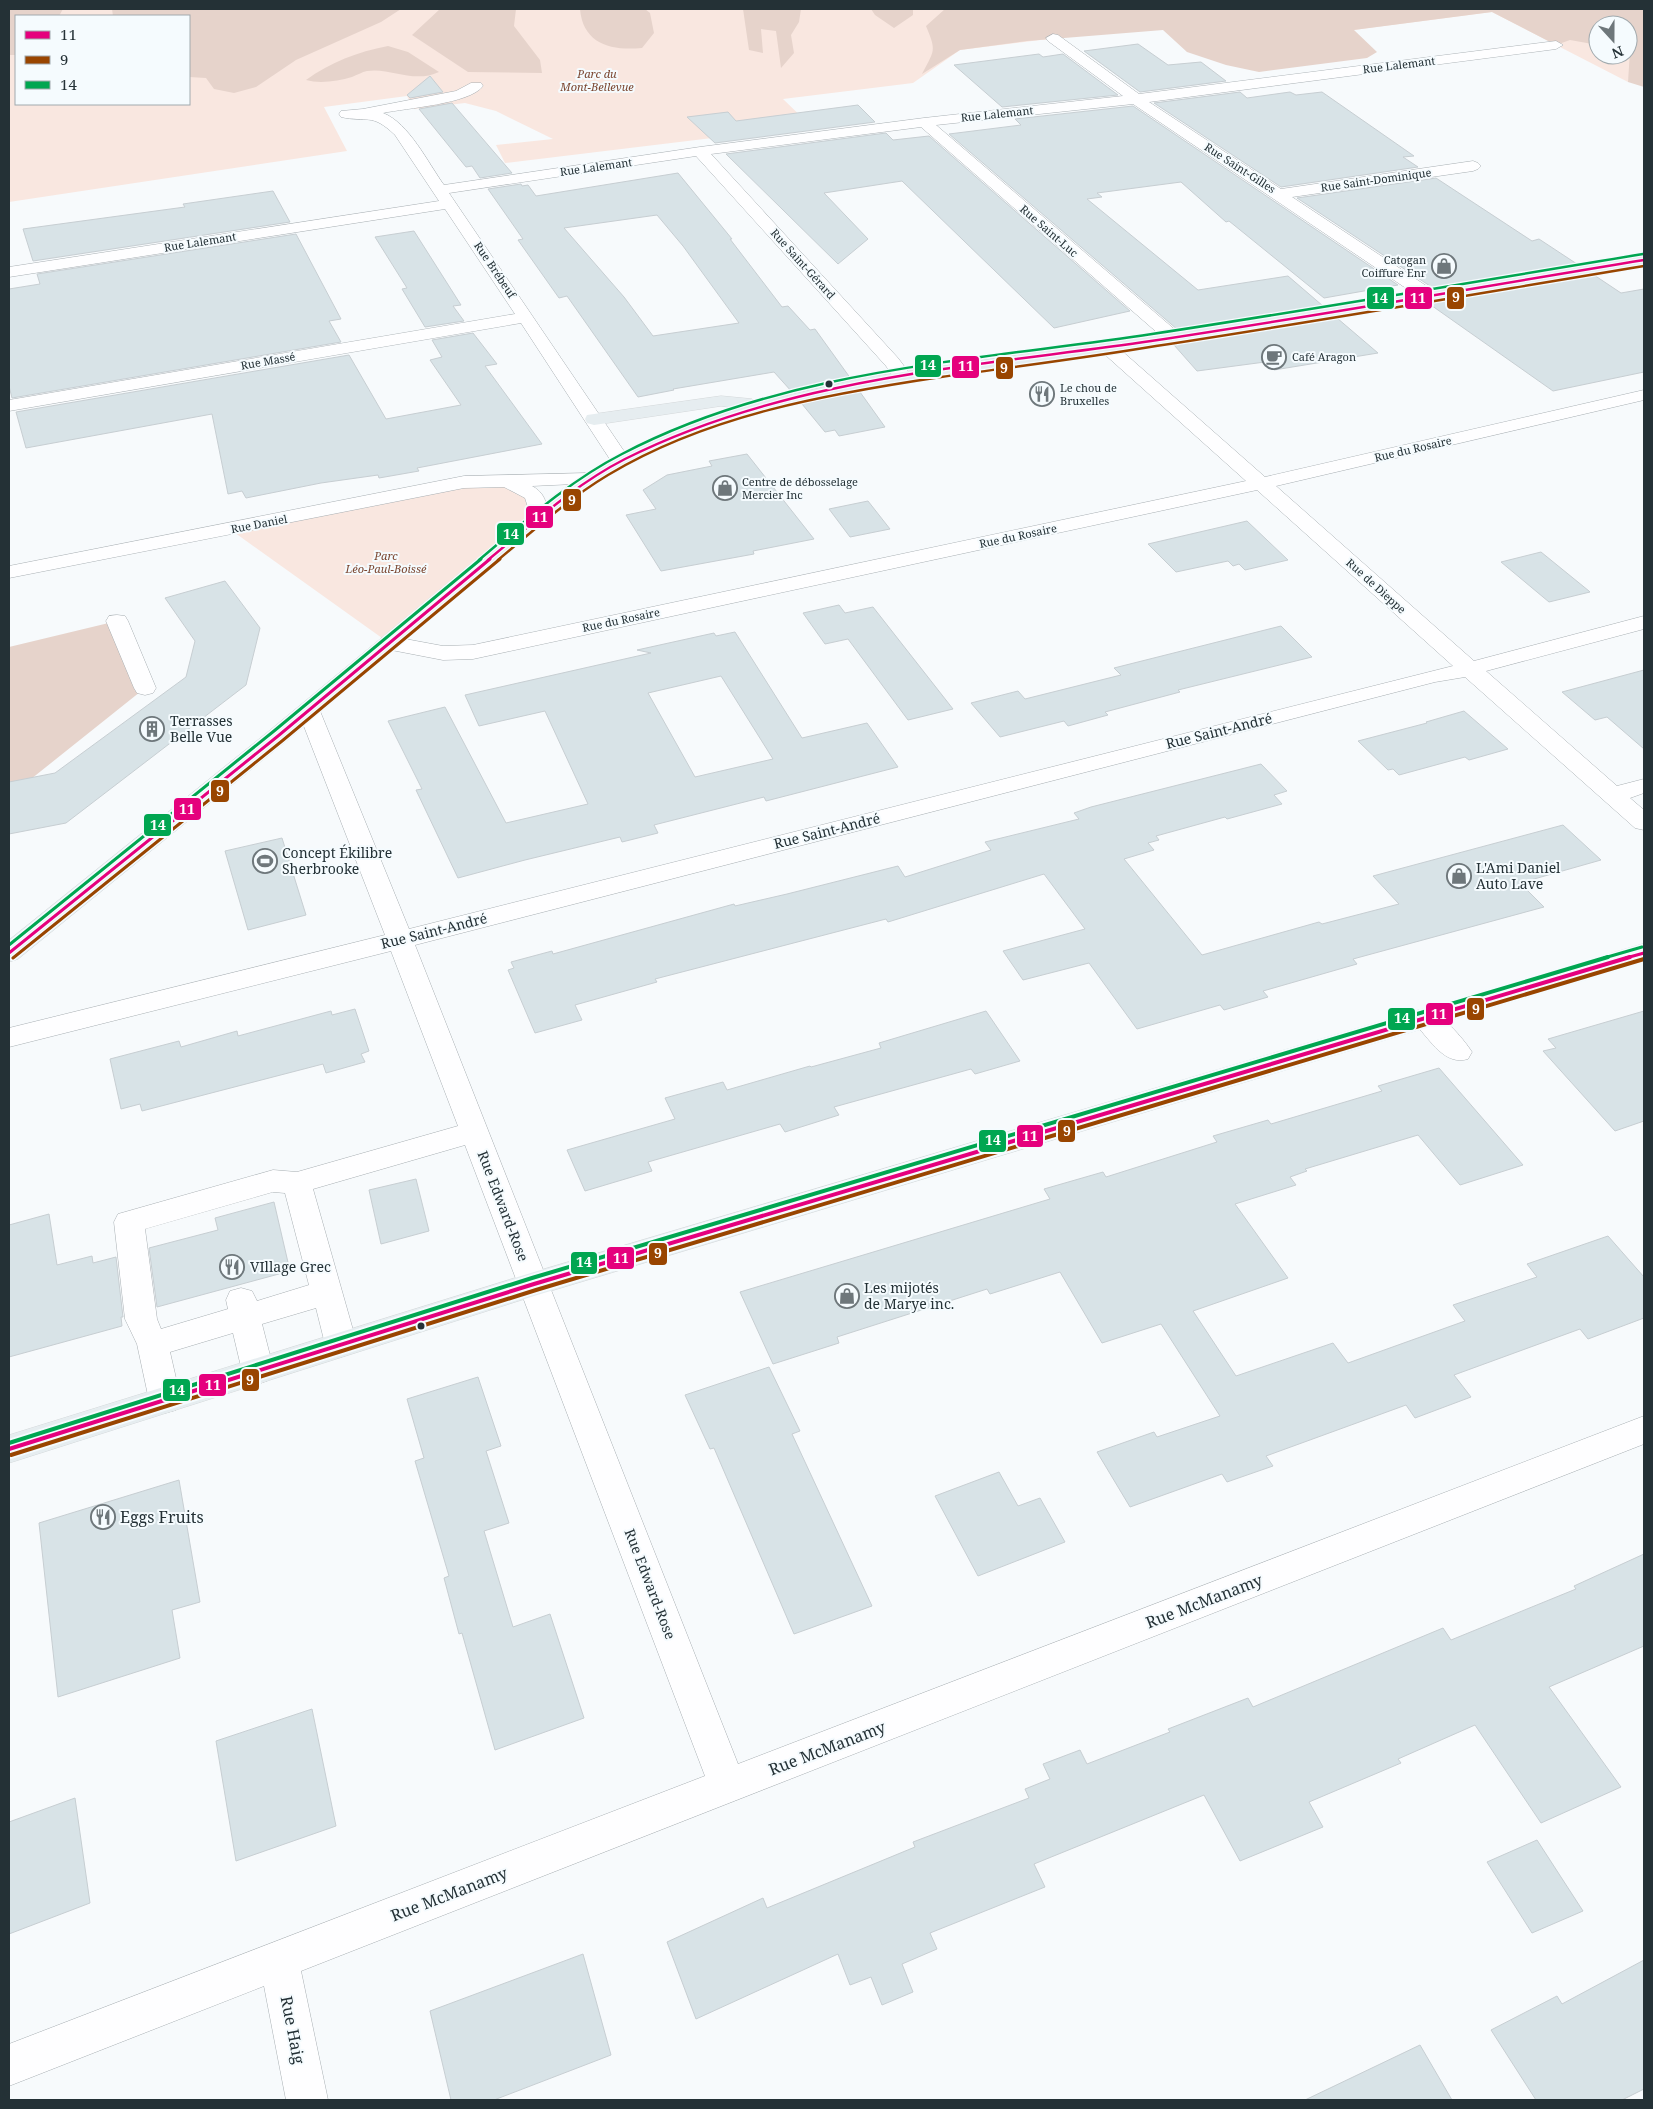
<svg xmlns="http://www.w3.org/2000/svg" width="1653" height="2109" font-family="'Noto Serif',serif">
<rect width="100%" height="100%" fill="#f7fafc"/>
<path fill="#f9e7e0" fill-rule="evenodd" d="M9,9H1644L1628,82L1492,12L1353,30L1284,10L960,50L913,83L783,99L811,126L505,163L496,145L553,139L496,111L465,103L414,109L407,96L324,107L347,151L9,202ZM16,16H189V104H16ZM1598,25H1628V55H1598Z
M491,481L534,495L539,516L389,643L231,530Z"/>
<path fill="#e6d3cb" d="M9,9H63L59,16H16V55H9Z
M112,9H401L381,22L296,60L256,87L234,93L214,89L206,78L189,77V16H113Z
M440,9H516L514,26L540,60L542,73L468,72L412,35Z
M580,9H645L650,13L654,33L642,48C611,51 583,44 580,9Z
M743,9H801L799,22L791,35L794,53L781,68L776,31L761,29L763,53L749,50Z
M871,9H913V15L894,28L875,15Z
M945,9H1644V87L1628,82L1630,51H1628V25H1598V45L1570,40L1556,45L1492,12L1354,30L1377,52L1367,58L1259,72L1226,65L1187,52L1163,30L1027,41L960,50L922,74C934,50 937,52 926,26Z
M388,46L408,52L439,72C413,84 390,67 367,71C362,72 357,75 352,77C338,81 320,84 306,80C331,62 357,52 388,46Z
M117,621L145,688L31,779L9,783V647Z"/>
<path fill="#d8e3e7" stroke="#c7ced2" fill-rule="evenodd" d="M1138,44L1168,65L1201,62L1226,81L1140,92L1084,51Z
M1039,54L1043,57L1063,54L1118,95L1002,107L954,65Z
M430,76L443,92L410,98L407,95Z
M1240,92L1247,98L1290,92L1296,95L1322,92L1414,156L1403,157L1418,167L1281,187L1154,103Z
M452,103L512,173L480,178L472,166L466,167L419,109Z
M858,105L875,122L715,143L687,117L728,112L736,121Z
M1133,106L1398,285L1324,298L1229,221L1226,222L1181,182L1097,193L1102,197L1087,199L1198,290L1288,276L1323,306L1178,330L949,134L1021,125L1015,119Z
M886,133L893,140L929,136L1130,311L1054,328L902,181L824,193L868,239L838,264L726,154Z
M678,173L732,239H730L782,307L788,306L810,330L815,329L851,379L792,392L774,372L673,389L674,390L638,397L567,296L559,298L518,240L523,239L488,189L521,184L522,186L528,185L536,196ZM657,215L683,246L739,323L653,336L624,297L564,228Z
M1436,178L1532,241L1539,239L1577,264L1433,288L1297,198Z
M273,191L290,222L33,261L23,229L185,207L183,204Z
M414,231L461,305L453,306L464,321L425,327L402,289L407,288L375,237Z
M296,234L341,319L329,321L341,342L12,398L9,386V289L40,284L37,274Z
M1594,275L1621,293L1644,289V372L1553,391L1428,303Z
M1337,318L1378,353L1274,370L1265,362L1197,371L1174,345Z
M473,333L497,364L485,366L542,444L417,468L419,471L379,478L378,475L321,483L246,498L242,491L228,494L212,414L26,448L16,412L349,355L386,419L461,405L430,360L442,357L432,340Z
M860,392L885,427L839,436L835,430L825,432L802,404Z
M747,454L814,539L753,551L754,554L661,571L626,515L656,509L643,490L667,475L712,466L709,461Z
M868,501L890,529L850,537L829,509Z
M1247,521L1288,560L1245,570L1239,564L1233,566L1228,561L1176,572L1148,544Z
M1541,552L1589,591L1590,592L1549,602L1501,562Z
M225,581L260,628L246,685L66,823L9,834V782L55,773L186,677L195,641L165,598Z
M839,605L845,613L873,607L953,709L908,720L848,639L825,644L803,613Z
M1281,626L1312,657L1178,690L1180,692L1105,712L1108,715L1068,726L1064,721L1000,737L971,703L1018,691L1025,699L1121,675L1114,668Z
M735,632L802,738L867,723L898,767L766,801L764,797L654,825L658,833L622,842L620,837L525,860L458,878L416,790L422,789L388,721L445,707L506,823L588,804L545,711L479,726L465,695L651,653L637,650L714,633L716,636ZM721,676L773,759L695,777L648,693Z
M1644,670V749L1607,717L1595,720L1562,692Z
M1464,711L1508,749L1469,760L1465,757L1399,775L1393,769L1388,770L1358,741L1427,723L1426,722Z
M1261,764L1287,791L1274,795L1282,804L1227,819L1225,817L1156,836L1159,840L1148,843L1154,850L1124,859L1202,955L1319,922L1322,924L1399,904L1373,876L1563,825L1601,860L1520,883L1544,907L1353,959L1357,964L1263,991L1268,997L1224,1010L1220,1005L1137,1029L1089,963L1023,980L1003,951L1085,929L1044,874L888,922L886,919L655,979L657,982L575,1005L582,1020L535,1033L508,970L514,968L511,962L552,951L553,954L734,904L735,906L787,894L898,866L905,877L991,850L985,842L1079,819L1074,813L1091,807Z
M282,838L306,915L248,930L225,851Z
M355,1009L369,1051L361,1054L365,1062L326,1073L323,1064L142,1111L140,1104L121,1109L110,1059L179,1041L181,1047L237,1031L238,1036L331,1011L332,1015Z
M986,1011L1020,1061L975,1074L971,1069L834,1107L839,1115L785,1132L780,1124L648,1162L652,1171L585,1191L567,1150L675,1119L665,1098L723,1082L727,1090L810,1066L811,1067L881,1048L879,1043Z
M1644,1011V1121L1615,1131L1543,1051L1556,1048L1548,1039Z
M1439,1068L1523,1165L1460,1185L1418,1135L1305,1169L1307,1171L1290,1177L1296,1185L1235,1204L1288,1278L1193,1311L1236,1376L1333,1343L1348,1363L1465,1321L1453,1305L1537,1277L1527,1264L1608,1236L1644,1277V1318L1588,1339L1580,1329L1454,1375L1471,1397L1415,1418L1406,1405L1266,1456L1273,1466L1227,1482L1222,1474L1130,1507L1097,1452L1154,1432L1157,1437L1220,1416L1161,1324L1102,1343L1060,1272L990,1294L987,1289L837,1337L839,1343L773,1364L740,1292L1050,1199L1044,1189L1103,1172L1106,1177L1217,1142L1213,1136L1268,1120L1271,1124L1382,1091L1378,1086Z
M416,1179L429,1231L381,1244L369,1190Z
M274,1202L290,1271L157,1307L149,1248L218,1230L215,1218Z
M49,1214L57,1265L92,1256L93,1263L116,1257L123,1317H121L122,1326L9,1357V1225Z
M769,1367L800,1431L792,1434L872,1606L794,1634L714,1448L710,1449L685,1395Z
M478,1377L501,1446L486,1451L509,1523L484,1531L513,1627L550,1614L584,1718L495,1750L462,1633L459,1634L444,1578L449,1576L415,1461L424,1458L407,1399Z
M999,1472L1018,1506L1040,1498L1065,1542L978,1576L935,1496Z
M179,1480L200,1602L172,1610L180,1658L58,1697L39,1523Z
M1644,1554V1646L1549,1687L1621,1787L1541,1823L1475,1725L1398,1759L1401,1763L1309,1802L1323,1827L1240,1861L1204,1795L1034,1864L1045,1887L930,1933L937,1949L902,1964L913,1992L882,2005L871,1977L850,1985L838,1954L696,2019L667,1942L763,1898L767,1908L915,1847L913,1842L1029,1798L1025,1789L1050,1779L1043,1764L1080,1750L1087,1764L1170,1732L1168,1729L1248,1698L1253,1707L1443,1628L1451,1640L1576,1589L1574,1586Z
M312,1709L336,1826L236,1861L216,1741Z
M75,1798L90,1903L9,1934V1822Z
M1537,1840L1583,1911L1532,1933L1487,1862Z
M583,1954L611,2055L494,2100H451L430,2011Z
M1644,1960V2089L1622,2100H1536L1491,2030L1557,1996L1562,2004Z
M1420,2045L1452,2100H1305Z"/>
<g fill="none" stroke-linecap="round" stroke-linejoin="round">
<defs>
<path id="minor" d="M1053,34L1058,35L1139,94L1556,41L1563,45L1556,49L1149,102L1281,189L1473,161L1478,163L1481,166L1478,169L1473,171L1292,197L1434,291L1436,295L1434,299H1422L1133,104L936,125L1180,334L1183,338L1180,342L1174,343L1168,342L921,127L711,154L898,358L913,378L910,382C897,385 893,376 886,366L696,156L449,193L630,460L627,464L620,466L613,464L521,323L9,411V400L515,314L445,209L9,277V267L439,201L395,135C371,112 367,123 341,117L339,114L341,111L363,109L456,91L471,83H481L483,86C470,104 406,108 383,113C409,123 428,163 444,185L700,147L924,118L1123,96L1048,41L1046,38Z
M1108,343L1114,344L1265,477L1644,390V400L1276,486L1474,661L1644,616V629L1486,671L1617,786L1644,779V793L1630,798L1644,810V830L1635,828L1465,677L1435,682L415,945L738,1764L1644,1416V1444L301,1971L328,2100H286L264,1986L9,2086V2044L705,1776L465,1145L313,1189L357,1344L352,1353L341,1357L330,1353L325,1344L316,1308L262,1324L274,1371L269,1380L258,1384L247,1380L242,1371L233,1333L170,1352L181,1400L176,1410L165,1413L154,1410L149,1400L137,1344L125,1319L114,1222L118,1214L273,1170L297,1172L458,1126L391,951L9,1047V1028L385,935L298,711L301,706L309,704L317,706L320,711L409,929L1453,666L1257,490L473,659L443,660L381,648L378,643L381,638L389,636L443,646L473,645L1246,481L1102,352L1099,348L1102,344ZM273,1192L285,1193L309,1285L257,1301L252,1291L241,1288L230,1291L226,1300L228,1309L161,1329L157,1319L145,1229Z
M589,473L596,475L599,479L596,483L532,486C545,493 546,502 549,516L546,520L539,522L532,520L525,498L504,487L464,488L9,578V566L464,476Z
M117,615L125,616L128,621L156,688L153,693L145,695L137,693L134,688L106,621L109,616Z
M1426,1009C1441,1013 1463,1038 1472,1052L1468,1059C1445,1066 1431,1041 1416,1025L1413,1018L1416,1011Z"/>
<path id="major" d="M1644,255V265C1481,292 1317,321 1154,346C1091,356 1028,364 966,373C827,393 681,417 567,504L286,741L18,959L9,962V940L269,731L553,496C609,454 670,429 736,408L721,406L594,425L587,423L585,419L587,415L721,396L752,399L755,403L862,378L1175,332Z
M1644,944V962L534,1296L9,1463V1435L534,1272Z"/>
</defs>
<use href="#minor" stroke="#a8afb3" stroke-width="1"/>
<use href="#major" stroke="#d4d8da" stroke-width="1"/>
<use href="#minor" fill="#fefeff" fill-rule="evenodd"/>
<use href="#major" fill="#e6edf0" fill-rule="evenodd"/>
<defs>
<path id="bus-1-far2" d="M488,560C532,524 574,485 625,459C788,377 974,367 1151,341C1316,316 1480,287 1644,260"/>
<path id="bus-1-far1" d="M9,953L278,736L490,559
M1626,958L1644,953"/>
<path id="bus-1" d="M9,1449L534,1284L1630,957"/>
<path id="bus-2-far2" d="M498,560C534,530 568,499 608,475C708,415 827,394 941,377C1013,367 1085,358 1156,346C1319,321 1481,293 1644,266"/>
<path id="bus-2-far1" d="M13,958L282,741L500,559"/>
<path id="bus-2" d="M11,1455L536,1290L1644,959"/>
<path id="bus-3-far2" d="M479,560C524,522 569,481 622,454C784,369 974,361 1152,334C1316,309 1479,281 1643,254"/>
<path id="bus-3-far1" d="M9,945L274,731L481,559
M1604,958L1642,947"/>
<path id="bus-3" d="M9,1443L532,1278L1608,957"/>
</defs>
<use href="#bus-1-far2" stroke="#f5fbfe" stroke-width="5"/>
<use href="#bus-1-far1" stroke="#f5fbfe" stroke-width="6"/>
<use href="#bus-1" stroke="#f5fbfe" stroke-width="8"/>
<use href="#bus-2-far2" stroke="#f5fbfe" stroke-width="5"/>
<use href="#bus-2-far1" stroke="#f5fbfe" stroke-width="6"/>
<use href="#bus-2" stroke="#f5fbfe" stroke-width="8"/>
<use href="#bus-3-far2" stroke="#f5fbfe" stroke-width="5"/>
<use href="#bus-3-far1" stroke="#f5fbfe" stroke-width="6"/>
<use href="#bus-3" stroke="#f5fbfe" stroke-width="8"/>
<use href="#bus-1-far2" stroke="#e5007d" stroke-width="2.5"/>
<use href="#bus-1-far1" stroke="#e5007d" stroke-width="3"/>
<use href="#bus-1" stroke="#e5007d" stroke-width="4"/>
<use href="#bus-2-far2" stroke="#994500" stroke-width="2.5"/>
<use href="#bus-2-far1" stroke="#994500" stroke-width="3"/>
<use href="#bus-2" stroke="#994500" stroke-width="4"/>
<use href="#bus-3-far2" stroke="#00a651" stroke-width="2.5"/>
<use href="#bus-3-far1" stroke="#00a651" stroke-width="3"/>
<use href="#bus-3" stroke="#00a651" stroke-width="4"/>
</g>
<defs>
<symbol id="shop-ring" viewBox="-11 -11 22 22"><circle r="9.5" fill="#f5fbfe" stroke="#6e777b" stroke-width="1.5"/><path d="M-5-2.5h2.3a2.7 3.5 0 0 1 5.4 0H5L5.5 6h-11ZM-1.5-2.5h3a1.5 2.3 0 0 0-3 0Z" fill="#6e777b"/></symbol>
<symbol id="cafe-ring" viewBox="-11 -11 22 22"><circle r="9.5" fill="#f5fbfe" stroke="#6e777b" stroke-width="1.5"/><path d="M-5.5-4.5H6V0H3Q3 3.5 0 3.5H-2.5Q-5.5 3.5-5.5 0ZM3-3.2v2h1.7v-2ZM-6 4.5H4V6H-6Z" fill="#6e777b"/></symbol>
<symbol id="restaurant-ring" viewBox="-11 -11 22 22"><circle r="9.5" fill="#f5fbfe" stroke="#6e777b" stroke-width="1.5"/><path d="M-5-6h1v4h1v-4h1v4h1v-4h1v5L-1.5 .5V6h-2V.5L-5-1ZM5-6V6H3V1.5H1.5Q1.5-4 5-6Z" fill="#6e777b"/></symbol>
<symbol id="building-ring" viewBox="-11 -11 22 22"><circle r="9.5" fill="#f5fbfe" stroke="#6e777b" stroke-width="1.5"/><path d="M-4-6H4V6H1V3H-1V6H-4ZM-2.5-4.3h1.7v1.8h-1.7ZM.8-4.3h1.7v1.8H.8ZM-2.5-1h1.7V.8h-1.7ZM.8-1h1.7V.8H.8Z" fill="#6e777b"/></symbol>
<symbol id="stadium-ring" viewBox="-11 -11 22 22"><circle r="9.5" fill="#f5fbfe" stroke="#6e777b" stroke-width="1.5"/><path d="M0-5a6.5 5 0 1 0 0 10a6.5 5 0 1 0 0-10ZM-3.5-1.8h7v3.6h-7Z" fill="#6e777b"/></symbol>
</defs>
<g fill-rule="evenodd">
<use href="#shop-ring" x="1430" y="252" width="28" height="28"/>
<use href="#cafe-ring" x="1260" y="343" width="28" height="28"/>
<use href="#restaurant-ring" x="1028" y="380" width="28" height="28"/>
<use href="#shop-ring" x="711" y="474" width="28" height="28"/>
<use href="#building-ring" x="138" y="715" width="28" height="28"/>
<use href="#stadium-ring" x="251" y="847" width="28" height="28"/>
<use href="#shop-ring" x="1445" y="862" width="28" height="28"/>
<use href="#restaurant-ring" x="218" y="1253" width="28" height="28"/>
<use href="#shop-ring" x="833" y="1282" width="28" height="28"/>
<use href="#restaurant-ring" x="89" y="1503" width="28" height="28"/>
</g>
<g fill="#243136" stroke="#f5fbfe" stroke-width="2">
<circle cx="829" cy="384" r="4.5"/>
<circle cx="421" cy="1326" r="4.5"/>
</g>
<g text-anchor="middle" stroke-width="4" stroke-linejoin="round" paint-order="stroke">
<g font-size="11" fill="#243136" stroke="#f5fbfe">
<text transform="translate(1399 65) rotate(-7)" y="4">Rue Lalemant</text>
<text transform="translate(997 114) rotate(-6)" y="4">Rue Lalemant</text>
<text transform="translate(596 167) rotate(-8)" y="4">Rue Lalemant</text>
<text transform="translate(1240 168) rotate(33)" y="4">Rue Saint-Gilles</text>
<text transform="translate(1376 180) rotate(-8)" y="4">Rue Saint-Dominique</text>
<text transform="translate(1049 231) rotate(41)" y="4">Rue Saint-Luc</text>
<text transform="translate(200 242) rotate(-9)" y="4">Rue Lalemant</text>
<text transform="translate(803 264) rotate(48)" y="4">Rue Saint-Gérard</text>
<text transform="translate(495 270) rotate(56)" y="4">Rue Brébeuf</text>
<text transform="translate(268 361) rotate(-10)" y="4">Rue Massé</text>
<text transform="translate(1413 449) rotate(-13)" y="4">Rue du Rosaire</text>
<text transform="translate(259 524) rotate(-11)" y="4">Rue Daniel</text>
<text transform="translate(1018 536) rotate(-12)" y="4">Rue du Rosaire</text>
<text transform="translate(1376 586) rotate(42)" y="4">Rue de Dieppe</text>
<text transform="translate(621 620) rotate(-12)" y="4">Rue du Rosaire</text>
</g>
<g font-size="11" font-style="italic" fill="#7b4630" stroke="#f5fbfe">
<text x="597" y="78">Parc du<tspan x="597" dy="13">Mont-Bellevue</tspan></text>
<text x="386" y="560">Parc<tspan x="386" dy="13">Léo-Paul-Boissé</tspan></text>
</g>
<g font-size="11" fill="#243136" stroke="#f5fbfe" text-anchor="start">
<text x="1426" y="264" text-anchor="end">Catogan<tspan x="1426" dy="13">Coiffure Enr</tspan></text>
<text x="1292" y="361">Café Aragon</text>
<text x="1060" y="392">Le chou de<tspan x="1060" dy="13">Bruxelles</tspan></text>
<text x="742" y="486">Centre de débosselage<tspan x="742" dy="13">Mercier Inc</tspan></text>
</g>
<g font-size="14" fill="#243136" stroke="#f5fbfe" text-anchor="start">
<text x="170" y="726">Terrasses<tspan x="170" dy="16">Belle Vue</tspan></text>
<text x="282" y="858">Concept Ékilibre<tspan x="282" dy="16">Sherbrooke</tspan></text>
<text x="1476" y="873">L'Ami Daniel<tspan x="1476" dy="16">Auto Lave</tspan></text>
<text x="250" y="1272">VIllage Grec</text>
<text x="864" y="1293">Les mijotés<tspan x="864" dy="16">de Marye inc.</tspan></text>
</g>
<g font-size="14" fill="#243136" stroke="#f5fbfe">
<text transform="translate(1219 731) rotate(-14)" y="5">Rue Saint-André</text>
<text transform="translate(827 831) rotate(-14)" y="5">Rue Saint-André</text>
<text transform="translate(434 931) rotate(-14)" y="5">Rue Saint-André</text>
<text transform="translate(503 1206) rotate(69)" y="5">Rue Edward-Rose</text>
<text transform="translate(650 1584) rotate(69)" y="5">Rue Edward-Rose</text>
</g>
<g font-size="16" fill="#243136" stroke="#f5fbfe" text-anchor="start">
<text x="120" y="1523">Eggs Fruits</text>
</g>
<g font-size="16" fill="#243136" stroke="#f5fbfe">
<text transform="translate(1204 1601) rotate(-21)" y="6">Rue McManamy</text>
<text transform="translate(827 1748) rotate(-21)" y="6">Rue McManamy</text>
<text transform="translate(449 1894) rotate(-21)" y="6">Rue McManamy</text>
<text transform="translate(293 2030) rotate(79)" y="6">Rue Haig</text>
</g>
</g>
<g stroke="#f5fbfe" stroke-width="2">
<rect x="1446" y="286" width="19" height="24" rx="5" fill="#994500"/>
<rect x="1366" y="286" width="29" height="24" rx="5" fill="#00a651"/>
<rect x="1404" y="286" width="29" height="24" rx="5" fill="#e5007d"/>
<rect x="914" y="354" width="28" height="24" rx="5" fill="#00a651"/>
<rect x="951" y="355" width="29" height="24" rx="5" fill="#e5007d"/>
<rect x="995" y="356" width="19" height="24" rx="5" fill="#994500"/>
<rect x="562" y="488" width="20" height="24" rx="5" fill="#994500"/>
<rect x="525" y="505" width="29" height="24" rx="5" fill="#e5007d"/>
<rect x="496" y="522" width="29" height="24" rx="5" fill="#00a651"/>
<rect x="210" y="779" width="20" height="24" rx="5" fill="#994500"/>
<rect x="173" y="797" width="29" height="24" rx="5" fill="#e5007d"/>
<rect x="143" y="813" width="29" height="24" rx="5" fill="#00a651"/>
<rect x="1466" y="997" width="19" height="24" rx="5" fill="#994500"/>
<rect x="1425" y="1002" width="29" height="24" rx="5" fill="#e5007d"/>
<rect x="1387" y="1007" width="29" height="24" rx="5" fill="#00a651"/>
<rect x="1057" y="1119" width="19" height="24" rx="5" fill="#994500"/>
<rect x="1016" y="1124" width="28" height="24" rx="5" fill="#e5007d"/>
<rect x="978" y="1129" width="29" height="24" rx="5" fill="#00a651"/>
<rect x="648" y="1242" width="20" height="24" rx="5" fill="#994500"/>
<rect x="606" y="1246" width="29" height="24" rx="5" fill="#e5007d"/>
<rect x="570" y="1251" width="28" height="24" rx="5" fill="#00a651"/>
<rect x="241" y="1368" width="19" height="24" rx="5" fill="#994500"/>
<rect x="198" y="1373" width="29" height="24" rx="5" fill="#e5007d"/>
<rect x="162" y="1378" width="29" height="24" rx="5" fill="#00a651"/>
</g>
<g font-size="14" text-anchor="middle" font-weight="bold" fill="#fff">
<text x="1456" y="302">9</text>
<text x="1380" y="303">14</text>
<text x="1418" y="303">11</text>
<text x="928" y="370">14</text>
<text x="966" y="371">11</text>
<text x="1004" y="373">9</text>
<text x="572" y="505">9</text>
<text x="540" y="522">11</text>
<text x="511" y="539">14</text>
<text x="220" y="796">9</text>
<text x="187" y="814">11</text>
<text x="158" y="830">14</text>
<text x="1476" y="1014">9</text>
<text x="1439" y="1019">11</text>
<text x="1402" y="1023">14</text>
<text x="1067" y="1136">9</text>
<text x="1030" y="1141">11</text>
<text x="993" y="1145">14</text>
<text x="658" y="1258">9</text>
<text x="621" y="1263">11</text>
<text x="584" y="1267">14</text>
<text x="250" y="1385">9</text>
<text x="213" y="1390">11</text>
<text x="177" y="1395">14</text>
</g>
<rect width="1653" height="2109" fill="none" stroke="#243136" stroke-width="20"/>
<rect x="15" y="15" width="175" height="90" fill="#f5fbfe" stroke="#a1aaae"/>
<rect x="25" y="31" width="25" height="8" fill="#e5007d" stroke="#a1aaae"/>
<text x="60" y="40" font-size="15" fill="#243136">11</text>
<rect x="25" y="56" width="25" height="8" fill="#994500" stroke="#a1aaae"/>
<text x="60" y="65" font-size="15" fill="#243136">9</text>
<rect x="25" y="81" width="25" height="8" fill="#00a651" stroke="#a1aaae"/>
<text x="60" y="90" font-size="15" fill="#243136">14</text>
<g transform="translate(1613 40) rotate(159)"><circle r="24" fill="#f5fbfe" stroke="#a1aaae"/>
<path d="M0-4L9 19L0 12L-9 19Z" fill="#6e777b"/>
<text y="-8" font-size="14" font-weight="bold" text-anchor="middle" fill="#243136">N</text>
</g>
</svg>
